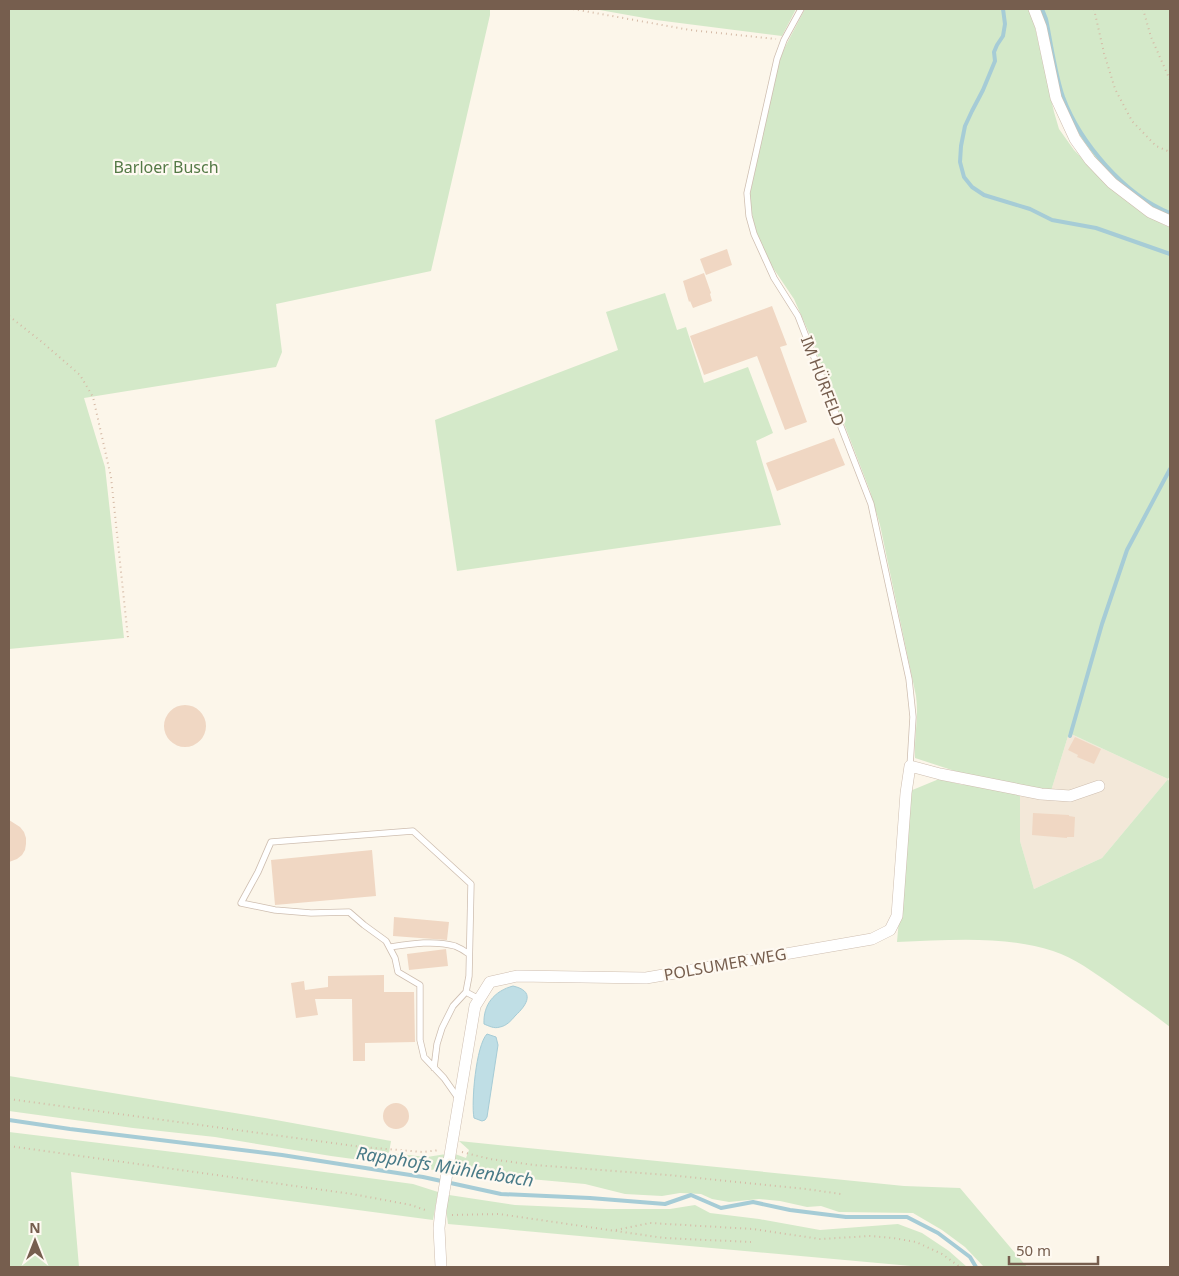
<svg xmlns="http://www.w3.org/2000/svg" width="1179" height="1276" font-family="'Noto Sans',sans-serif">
<rect width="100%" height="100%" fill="#fcf6ea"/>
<path fill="#f3e8d9" d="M1069,733L1168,779L1102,858L1034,889L1020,841V786L1051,791Z"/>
<path fill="#d4e9c9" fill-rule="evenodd" d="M9,9H490V15L431,271L276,304L282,352L276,367L84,398L105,467L124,638L9,649Z
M594,9H796L782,36L656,20Z
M805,9H1030L1032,14L1054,112L1059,129L1074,150L1103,180L1138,210L1164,225L1170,227V776L1168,779L1170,783V1027C1151,1012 1131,999 1112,985C1093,972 1075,958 1053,951C1002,935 949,940 897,942L910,791L939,779L963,785L964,774L915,758C914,737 919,717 916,696L880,525L870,491L809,333L794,299L767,259L755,229L750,203V194L778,63L786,45ZM1069,733L1168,779L1102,858L1034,889L1020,841V786L1051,791Z
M1038,9H1170V216C1120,194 1074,144 1058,91C1050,64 1045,36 1038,9Z
M665,293L677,330L686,327L704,383L748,367L773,433L756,441L781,525L457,571L435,420L618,350L606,312Z
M9,1076L265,1118L391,1141L389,1153L427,1157L446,1154L442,1171L331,1156L215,1137L133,1128L9,1111Z
M9,1132L198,1155L413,1184L438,1192L433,1220L71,1172L79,1267H9Z
M459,1141L904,1186L960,1188L1027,1267H984L965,1247L942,1230L913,1213L839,1212L821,1206L807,1207L780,1201L759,1199L729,1202L712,1199L701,1194L680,1193L662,1196L625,1194L585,1184L453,1172L455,1154L466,1158L469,1150Z
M449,1195L515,1205L607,1209H670L695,1205L710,1213L759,1219L820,1230L898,1224L922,1233L949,1251L967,1267H912L911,1266L448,1224L446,1209Z"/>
<path fill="#bfdee5" stroke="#a6ccd6" d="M513,986C535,991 528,1004 515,1016C511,1021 506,1026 500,1027C494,1029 489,1026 484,1024C483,1005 494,991 513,986Z
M487,1034L496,1037L498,1045L487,1117L485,1120L482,1121L474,1118C471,1103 476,1045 487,1034Z"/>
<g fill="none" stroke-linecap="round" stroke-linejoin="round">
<path stroke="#a6ccd6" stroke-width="4" d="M1003,9L1005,24L1003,36L997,45L994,52L995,61L983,90L972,111L965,126L961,146L960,162L964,177L972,187L984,195L1030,209L1052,220L1096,228L1170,254
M1042,9L1046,19C1051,43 1055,74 1063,97C1080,143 1125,195 1170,213
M1070,736L1102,624L1127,550L1170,469
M9,1120L70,1129L282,1155L423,1177L501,1194L590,1198L665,1204L691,1195L721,1208L753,1202L790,1210L846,1217H907L938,1233L970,1257L976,1267"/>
</g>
<path fill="#f0d7c3" d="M727,249L732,265L706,275L700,259Z
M704,273L711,293L710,294L712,301L693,308L690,301L689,302L683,281Z
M772,306L787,345L780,347L807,422L785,430L757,356L704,375L690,336Z
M834,438L845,465L777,491L766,463Z
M164 726a21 21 0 1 1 42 0a21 21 0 1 1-42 0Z
M1075,737L1101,749L1094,764L1077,757L1078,755L1068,750Z
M1033,813L1069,815V816L1075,817L1074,837H1067V838L1032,835Z
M9,820L20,827L24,832L26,838V844L25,850L22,855L17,859L9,862Z
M372,850L376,896L275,905L271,860Z
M394,917L449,922L447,940L393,936Z
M446,949L448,966L409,970L407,954Z
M384,975V992H414L415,1042L365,1043V1061H353L352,999H315L318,1015L296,1018L291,983L304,981L305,990L328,987V976Z
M383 1116a13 13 0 1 1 26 0a13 13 0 1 1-26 0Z"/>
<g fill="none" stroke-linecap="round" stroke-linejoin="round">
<defs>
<path id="service" d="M801,9L784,40L777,59L747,193L749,216L754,234L774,278L798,316L871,504L909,679L913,717L910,766
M390,947C410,944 434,940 455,946C460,948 465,951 469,954
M434,1068L437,1044L442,1028L453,1006L466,992
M458,1098L444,1078L424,1057L420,1040V985L398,972L395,958L386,941L364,925L349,912L311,913L275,910L241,903L258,872L271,842L413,831L471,884L469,976L466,992L479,999"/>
<path id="minor" d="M1034,9L1041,27L1056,98L1075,139L1090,160L1112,183L1150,212L1170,221
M441,1267L439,1228L441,1209L451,1149L475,1006L490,982L517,976L646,978L872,939L890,930L897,916L906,793L910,766L940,774L1041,794L1070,796L1099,786"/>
</defs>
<use href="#service" stroke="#cebeb0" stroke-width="7"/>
<use href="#minor" stroke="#cebeb0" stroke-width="12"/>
<path stroke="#d5baa6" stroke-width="2" stroke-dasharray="1 4" stroke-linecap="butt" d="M573,9L690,30L776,39
M1094,9L1104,53L1115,89L1132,121L1156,146L1170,152
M1143,9L1151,37L1170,80
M9,316L42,342L80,375L93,397L111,477L128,638
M9,1099L362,1147L423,1152L440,1150
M9,1146L352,1194L411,1205L428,1211
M462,1152L490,1159L534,1165L668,1175L806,1189L841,1194
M452,1215L499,1214L664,1238L751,1242
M616,1230L650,1223L753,1229L820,1239L870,1236L893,1238L916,1242L942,1254L960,1267"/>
<use href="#service" stroke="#fff" stroke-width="5.5"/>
<use href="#minor" stroke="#fff" stroke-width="11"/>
</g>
<g text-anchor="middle" stroke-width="4.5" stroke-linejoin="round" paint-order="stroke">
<g font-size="16" fill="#547a46" stroke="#fef9f1">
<text x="166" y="173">Barloer Busch</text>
</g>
<g font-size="16" fill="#765e4e" stroke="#fef9f1">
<text transform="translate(823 381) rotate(69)" y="6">IM HÜRFELD</text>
<text transform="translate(725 964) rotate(-10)" y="6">POLSUMER WEG</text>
</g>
<g font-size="18" font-style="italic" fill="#487a87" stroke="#fef9f1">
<text transform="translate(445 1167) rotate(9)" y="6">Rapphofs Mühlenbach</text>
</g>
</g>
<rect width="1179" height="1276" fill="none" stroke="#765e4e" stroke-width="20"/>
<g transform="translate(35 1241)" stroke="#fef9f1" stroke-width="4" paint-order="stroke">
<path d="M0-4L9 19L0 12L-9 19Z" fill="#765e4e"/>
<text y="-8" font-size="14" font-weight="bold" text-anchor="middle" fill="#765e4e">N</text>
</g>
<path d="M1009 1256v8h89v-8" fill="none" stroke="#765e4e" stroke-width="2.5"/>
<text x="1016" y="1256" font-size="15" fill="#765e4e" stroke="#fef9f1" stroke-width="4" paint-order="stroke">50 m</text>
</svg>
